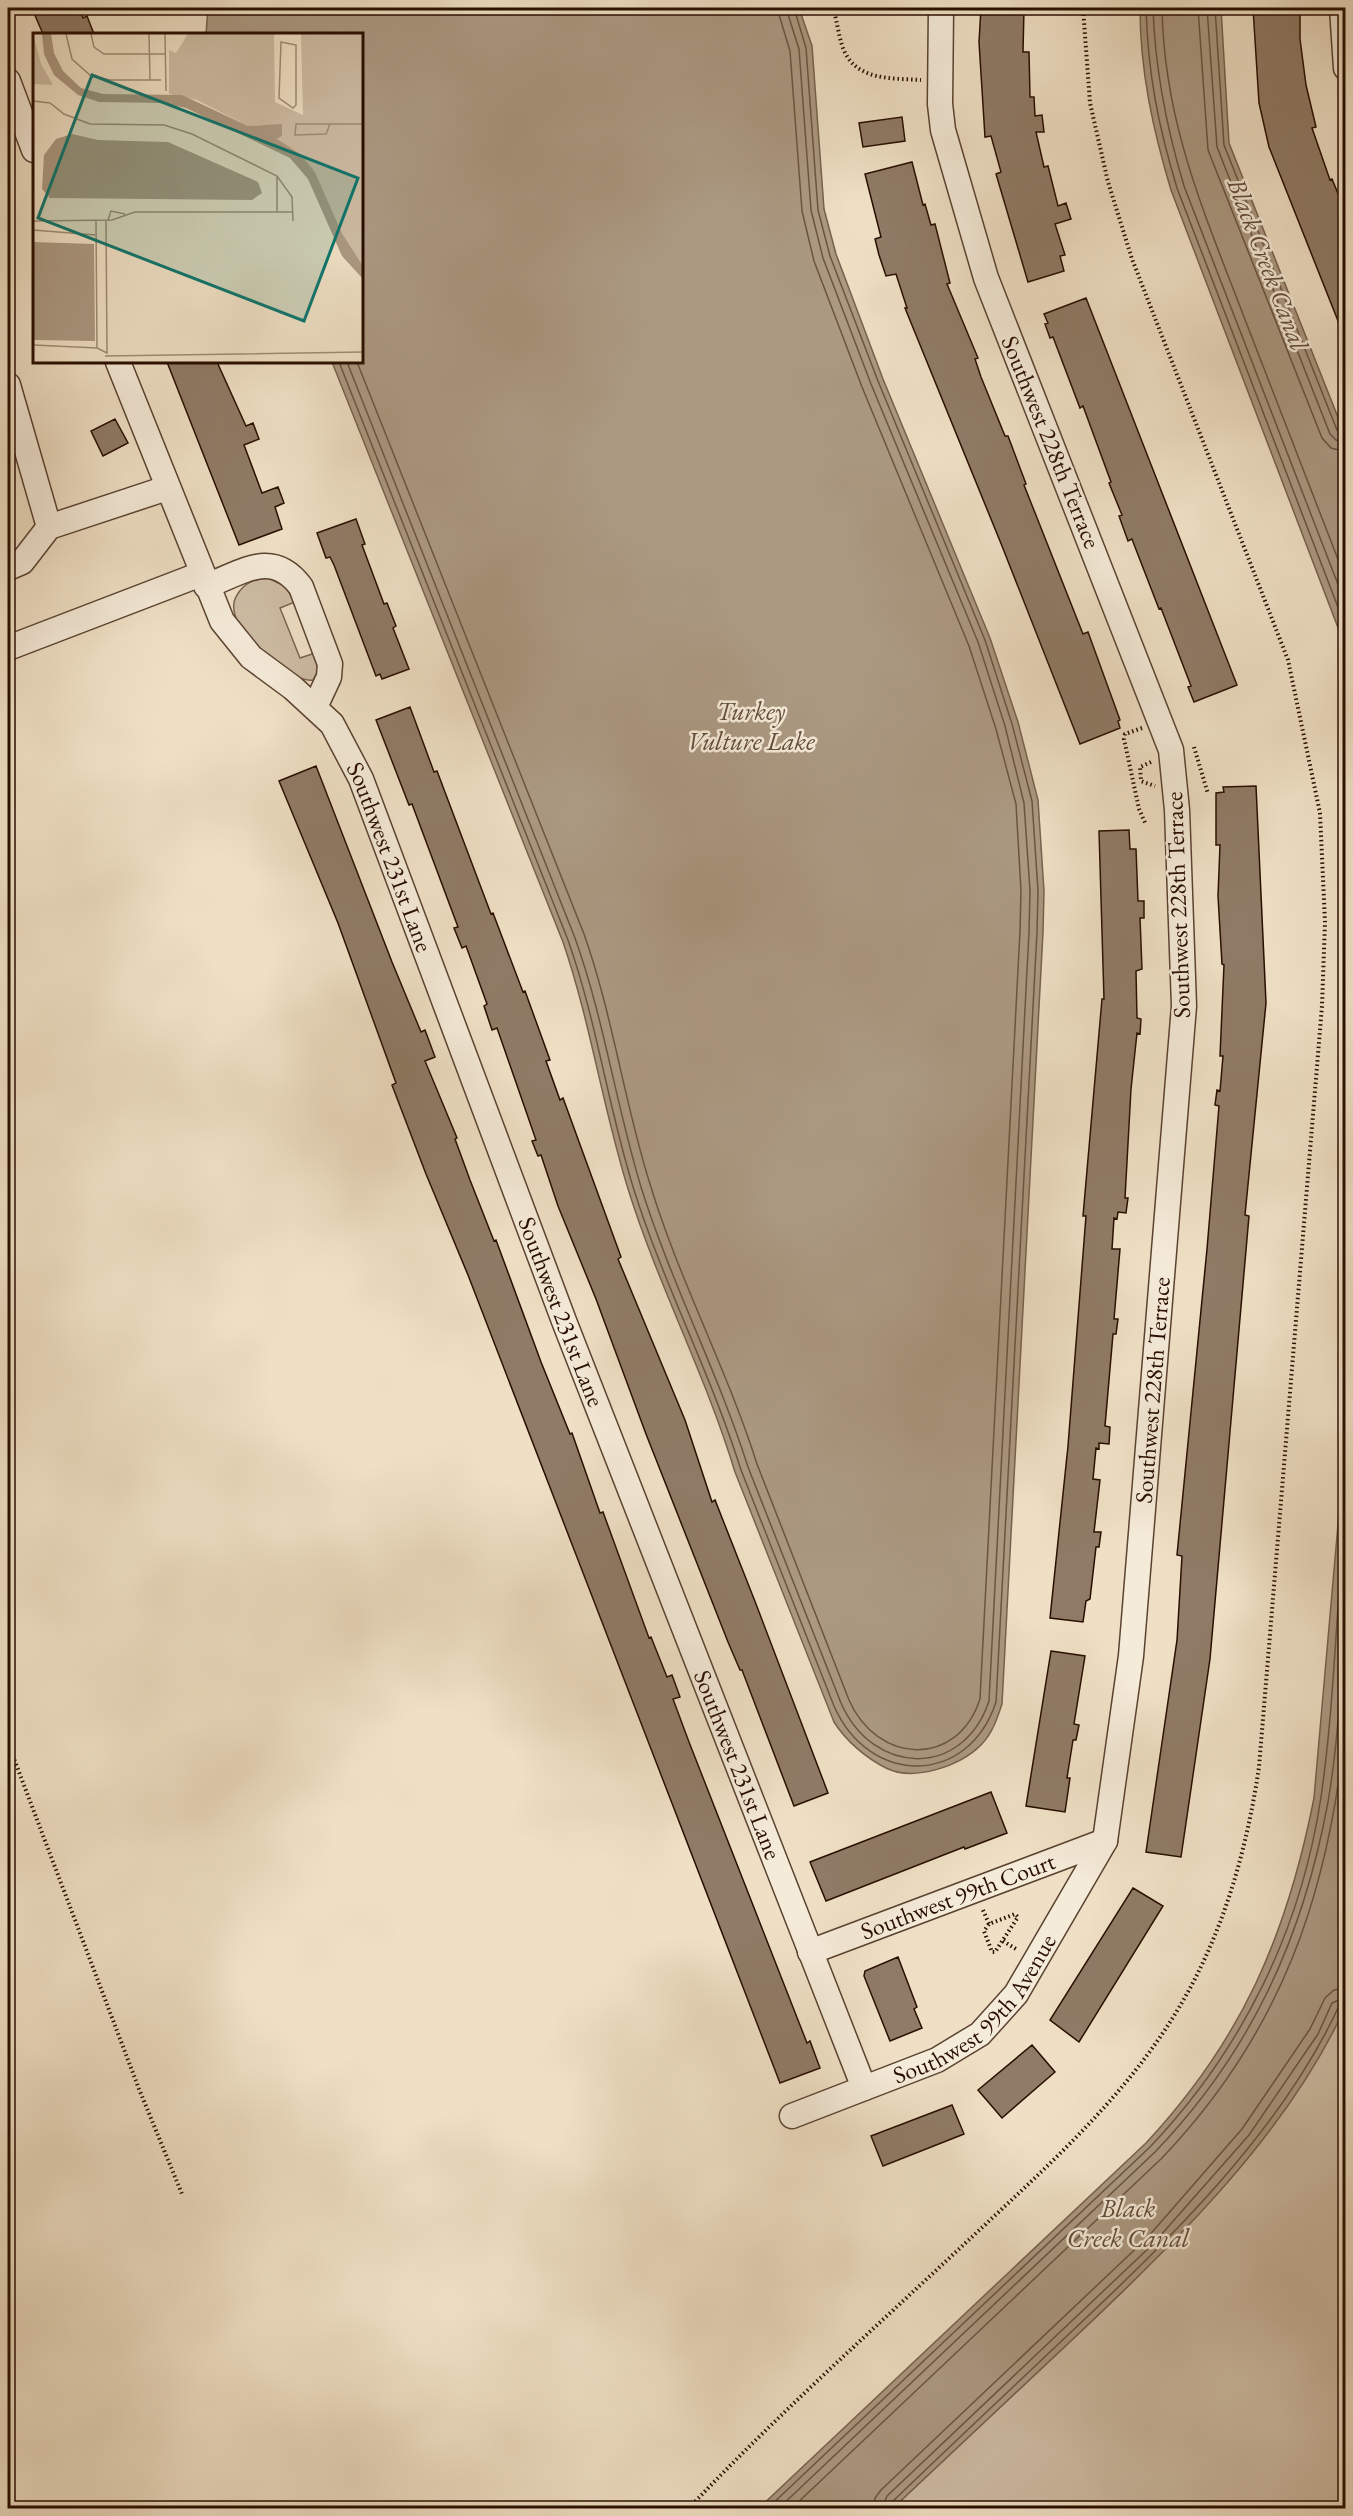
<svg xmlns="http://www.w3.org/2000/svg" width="1353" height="2516" font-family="'EB Garamond',serif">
<rect width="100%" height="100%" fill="#efe0c5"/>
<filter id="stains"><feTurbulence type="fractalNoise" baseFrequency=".00333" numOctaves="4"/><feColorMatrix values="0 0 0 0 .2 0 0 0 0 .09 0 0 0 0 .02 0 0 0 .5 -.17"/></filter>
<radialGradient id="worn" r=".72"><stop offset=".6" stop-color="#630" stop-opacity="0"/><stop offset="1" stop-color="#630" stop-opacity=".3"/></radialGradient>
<path fill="#cdbca4" stroke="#7a6552" stroke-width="1.5" d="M268,578L285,586L295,602L280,608L300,658L315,653L318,671L313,680C294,685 217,626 237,595C244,583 254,579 268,578Z
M1345,2005V2508H893C954,2451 1014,2394 1075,2337C1174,2244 1290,2131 1345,2005Z"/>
<path fill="#ab9982" stroke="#77614e" stroke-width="1.5" d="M208,8H799L812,46L824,209L836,254L883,379L990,638L1018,722L1038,800L1044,891L1043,932L1002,1704C997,1719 992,1734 981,1745C960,1766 914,1782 886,1768C866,1758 846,1741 834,1722L735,1472C706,1376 659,1287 629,1192C603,1110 591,1024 563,942L332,362H362V34H206Z
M1140,8H1221L1229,143L1345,435V646L1171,190C1153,130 1140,71 1140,8Z
M1345,1445L1346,2005C1290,2131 1174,2244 1075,2337C1014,2394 954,2451 893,2508H759L1146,2143C1242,2040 1287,1935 1314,1798Z"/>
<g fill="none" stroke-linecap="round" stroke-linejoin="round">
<path stroke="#6a5441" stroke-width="1.5" d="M1146,8C1148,74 1158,125 1177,188L1346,628
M1153,8C1155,70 1166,126 1184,186L1346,605
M1162,8C1164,123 1204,212 1244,317C1278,405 1312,493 1346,580
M1198,8L1208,150L1322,438L1331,448L1346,452
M1207,8L1217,147L1330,434L1336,440L1346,443
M1215,8L1224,145L1337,430L1346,435
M339,362L568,940C597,1022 608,1107 634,1190C664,1285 711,1374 741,1470L834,1706C869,1786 968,1787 996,1702L1037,932L1038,891L1032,801L1012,724L985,640L878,381L830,256L818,210L806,48L794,8
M347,362L575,938C604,1019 616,1105 641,1187C671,1283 718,1372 748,1467L841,1703C873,1776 963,1779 989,1701L1029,932L1030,891L1024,803L1005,726L978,642L871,384L823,258L811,210L799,49L786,8
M357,362L584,934C613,1016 624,1102 650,1184C679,1280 727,1369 757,1464L849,1700C877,1764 957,1769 980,1699L1020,931L1021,891L1016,804L996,729L969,646L862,387L814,261L802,211L790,51L777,8
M768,2508L1150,2147C1242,2050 1301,1931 1321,1797C1335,1701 1336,1603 1346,1507
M779,2508L1155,2152C1251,2052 1303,1938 1328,1802C1339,1738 1341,1672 1346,1607
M792,2508L1162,2158C1282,2032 1330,1892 1346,1720
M873,2508L875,2498L881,2490L1147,2238L1242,2129L1310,2029L1325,1998L1334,1990L1346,1988
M882,2508L887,2496L1153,2244L1249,2135L1318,2034L1332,2003L1346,1997
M890,2508L892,2502C951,2445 1011,2389 1070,2333C1169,2240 1280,2133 1338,2008L1346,2005"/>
</g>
<path fill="#8f7b66" stroke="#280e00" stroke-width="1.5" d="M48,8H79L83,18L87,16L94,34H43L34,13Z
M981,8H1024L1023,52H1029L1030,97H1034L1035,116L1042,115L1044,132H1036L1044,167L1048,166L1058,206L1066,203L1071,219L1055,224L1065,255L1060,256L1064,271L1028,282L996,174L1001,172L991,136L985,137L979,42Z
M1253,8H1300V39L1306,85L1316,127L1312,128L1330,180L1332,179L1346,213V341L1269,147L1259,103Z
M902,117L905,141L863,147L859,123Z
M912,162L923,205L925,204L931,225L935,224L950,283L947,284L978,358L975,359L981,377L1005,436H1008L1026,484L1024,485L1083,634L1088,632L1120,720L1118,721L1120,728L1080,744L1002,546L905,308H907L896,274L886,276L879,255L875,239L881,237L865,174Z
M1086,298L1237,685L1194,702L1188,687L1191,686L1161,608L1159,609L1135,547L1132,539L1128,541L1119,516L1122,515L1109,483L1111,482L1083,406L1080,408L1053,337L1050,338L1045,324L1048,323L1044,314Z
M167,362H217L246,426L253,423L259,439L244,445L262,493L278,487L284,503L275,507L282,529L239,545Z
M115,419L128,443L103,456L91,431Z
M356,519L365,544L362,545L384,604L387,603L396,626L393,628L409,669L382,679L380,674L376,676L334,565L330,557L326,558L317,533Z
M410,707L434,772L437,771L491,914L493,913L523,992L525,991L550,1060L546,1061L560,1100L563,1098L621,1257L618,1259L685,1420L712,1502L715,1500L756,1604L828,1793L794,1806L742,1670H740L728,1642L646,1434L596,1299L558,1206L541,1155L538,1156L532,1141L536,1140L497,1028L492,1030L484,1006L487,1004L466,946L462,948L454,928L458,927L412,804L409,805L376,720Z
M316,766L392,962L421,1032L425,1030L435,1057L425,1061L457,1138L455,1139L470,1180L494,1241L496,1240L541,1362L570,1434L572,1433L600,1513L603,1512L649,1638L651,1637L667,1677L672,1675L680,1697L673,1699L689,1742L807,2043L810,2041L820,2068L780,2083L468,1275L426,1174L392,1085L396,1083L338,923L279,781Z
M1256,786L1266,1003L1245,1215L1249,1216L1210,1659L1181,1857L1146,1852L1177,1640L1182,1556L1177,1555L1207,1249L1219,1106L1215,1105L1217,1090L1220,1091L1223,1056H1220L1224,965L1222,964L1218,896L1220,845H1216V793L1224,792L1223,787Z
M1129,830L1130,849H1136L1138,901H1144V918H1140L1142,969L1136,971L1137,1018L1141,1019L1140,1034L1137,1033L1131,1089L1125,1198H1128L1126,1213L1118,1212L1117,1219L1114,1218L1112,1249H1120L1114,1319H1118L1116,1334H1113L1105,1426L1110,1427L1109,1444L1099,1443V1449L1096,1448L1093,1479L1100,1480L1094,1532H1101L1099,1547H1096L1090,1599L1086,1601L1083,1622L1050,1618L1068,1446L1086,1216H1083L1102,999H1104L1099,831Z
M1051,1651L1085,1656L1074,1724L1079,1725L1076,1740H1073L1067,1778H1070L1065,1812L1026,1806Z
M991,1792L1007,1833L965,1849L964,1847L826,1901L810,1862Z
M1133,1888L1163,1906L1079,2042L1050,2020Z
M898,1957L917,2007L914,2009L922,2028L890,2041L864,1976L865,1971Z
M1032,2045L1055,2072L1002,2118L978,2090Z
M952,2105L964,2134L883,2166L871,2136Z"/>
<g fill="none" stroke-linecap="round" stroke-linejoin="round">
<defs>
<g id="minor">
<path d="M1342,8L1346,68"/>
<path d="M8,81L34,150"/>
<path id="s1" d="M118,362L222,621L251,657L293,688L332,724L361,779L564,1321L864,2088"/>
<path d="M8,385L49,527"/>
<path d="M8,568L22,562L49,527L167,488"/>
<path d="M206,586C242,573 272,548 301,587L330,664L329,677L315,707"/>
<path d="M8,648L201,574"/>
<path id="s2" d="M810,1952L1105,1841"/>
<path id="s3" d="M792,2116L937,2060L980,2034L1016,1994L1105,1841L1131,1656L1184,1006L1177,810L1171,750L986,278L943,130L940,104L941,8"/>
</g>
</defs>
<use href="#minor" stroke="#5a4231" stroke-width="27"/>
<path stroke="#280e00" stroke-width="4" stroke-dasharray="1.5 3" stroke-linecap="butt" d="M833,8C837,20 838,33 842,45C853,81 890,78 921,80
M1142,728L1125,734L1124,739L1139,809L1146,825
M1194,747L1208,794
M1151,762L1140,767L1141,781L1155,786
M8,1743L139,2089L182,2194
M983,1910L989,1924L1015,1914L1018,1917L995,1952H992L984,1931L989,1924
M1003,1941L1016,1949
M689,2508C779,2413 878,2325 974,2235C1051,2163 1131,2092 1184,1999C1225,1927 1247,1848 1259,1767L1322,1006L1325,922L1320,813L1288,660L1132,259L1108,182L1090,103L1083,8"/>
<use href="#minor" stroke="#f5ebd9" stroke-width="24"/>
</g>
<g text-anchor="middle" stroke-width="5" stroke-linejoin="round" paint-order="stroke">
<g font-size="24" fill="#280e00" stroke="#f5ebd9">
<text transform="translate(1051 442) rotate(68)" y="8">Southwest 228th Terrace</text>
<text dy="8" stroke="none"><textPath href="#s1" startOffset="576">Southwest 231st Lane</textPath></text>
<text transform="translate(1178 905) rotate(-92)" y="8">Southwest 228th Terrace</text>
<text dy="8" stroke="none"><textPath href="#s1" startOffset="1062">Southwest 231st Lane</textPath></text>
<text dy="8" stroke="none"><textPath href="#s3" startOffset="890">Southwest 228th Terrace</textPath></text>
<text dy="8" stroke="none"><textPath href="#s1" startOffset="1548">Southwest 231st Lane</textPath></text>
<text dy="8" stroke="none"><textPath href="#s2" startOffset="158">Southwest 99th Court</textPath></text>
<text dy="8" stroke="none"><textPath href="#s3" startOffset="218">Southwest 99th Avenue</textPath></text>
</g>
<g font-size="26" font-style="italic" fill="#634d3a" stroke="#f5ebd9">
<text transform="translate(1268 264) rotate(69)" y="9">Black Creek Canal</text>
<text x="751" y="720">Turkey<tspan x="751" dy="30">Vulture Lake</tspan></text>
<text x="1128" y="2217">Black<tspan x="1128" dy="30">Creek Canal</tspan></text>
</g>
</g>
<g transform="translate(33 33)">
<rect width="330" height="330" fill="#efe0c5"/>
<path d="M0,1L8,31L20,52L0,51ZM155,1H241L242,69L270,82L268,1H330V233L309,200L282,139L244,106L249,103L247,92L215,93L164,67L136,61V17L143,20Z" fill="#cdbca4"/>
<path d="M9,1H18L21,20L30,38L48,55L70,61L149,62L215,93L249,91V103L244,106L267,121L282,139L309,200L330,233V246L309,223L275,146L257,125L153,75L128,70L66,69L45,62L21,42L11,21ZM39,101L65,107L135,109L225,149L229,160L219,167L17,165L9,156L11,122L23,106ZM0,209L61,211L62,308L0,307Z" fill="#ab9982"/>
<path fill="none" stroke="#9f8c76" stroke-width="1.5" d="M33,1L39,26L58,43L77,47H128M58,1L61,14L71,21H132M116,1L117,47M132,1L133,58M248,9L263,12V72L260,75L246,65ZM0,68L17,70L31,81L57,91L131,92L159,101L244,143L259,164L260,188M263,91H297L293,101L262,102ZM297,91H330M244,179V144M75,187L78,178L92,181M0,188L79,187L102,179H260M0,197L62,202M0,312L64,315L63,188M64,315L74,320L73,187M72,323L330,319"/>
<path fill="#0f766e" fill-opacity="0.15" stroke="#0f766e" stroke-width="3" d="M59,42L325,145L271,288L5,185Z"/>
<rect width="330" height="330" fill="none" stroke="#280e00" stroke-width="3"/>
</g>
<rect width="1353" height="2516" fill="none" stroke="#efe0c5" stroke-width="30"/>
<rect x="9" y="9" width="1335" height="2498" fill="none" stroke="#280e00" stroke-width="3"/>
<rect x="15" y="15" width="1323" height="2486" fill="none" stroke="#280e00" stroke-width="1.5"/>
<rect width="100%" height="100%" filter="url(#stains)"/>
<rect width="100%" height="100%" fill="url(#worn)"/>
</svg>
